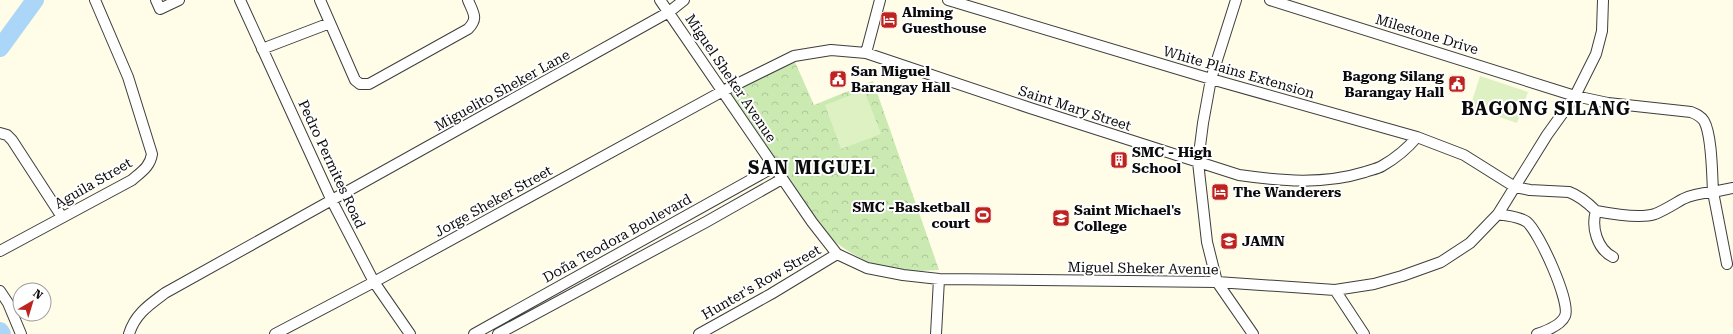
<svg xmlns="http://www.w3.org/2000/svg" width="1733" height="334" font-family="'Roboto Serif',serif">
<defs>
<pattern id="park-crowns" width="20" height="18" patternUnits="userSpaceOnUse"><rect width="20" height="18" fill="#cbeab1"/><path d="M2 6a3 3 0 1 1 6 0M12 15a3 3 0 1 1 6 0" fill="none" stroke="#adc797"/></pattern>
</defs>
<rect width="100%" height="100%" fill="#fffce8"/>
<path fill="url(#park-crowns)" d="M795,62L814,105L873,81L939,270C928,270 916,272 905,271C874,268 850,255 827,235L729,93Z"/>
<path fill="#def1c3" d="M1480,76L1528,92L1517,123L1470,107Z
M864,90L881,134L841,149L825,105Z"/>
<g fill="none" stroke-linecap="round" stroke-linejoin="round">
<path stroke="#abd6f8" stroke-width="18" d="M0,48L35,0
M0,331L2,334"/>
<defs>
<path id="minor" d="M156,0L160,9L179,0
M240,0L332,201L374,282L410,334
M320,0L355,80L360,84H369L468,29C479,18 473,13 468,0
M660,0L812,222L837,254L867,268L903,275L939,279L1217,282L1335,290L1374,284L1402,276L1441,262L1470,243L1498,214L1547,135L1575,96L1596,54L1602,31L1603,0
M948,0L1211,79L1417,137L1464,155L1515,187L1530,190L1569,192C1580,196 1588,203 1596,211C1591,227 1597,249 1613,257
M1236,0L1211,79L1203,123L1198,162L1207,242L1217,282L1253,334
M1270,0L1575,96L1608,103L1691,112C1696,114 1701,116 1704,121C1712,135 1712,174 1713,192L1733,188
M262,49L330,23
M866,53L880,0
M0,133L7,135L12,140L62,217
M1596,211C1612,214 1640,219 1655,214C1665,210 1674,204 1683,199C1693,194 1703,193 1713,192L1727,264
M1498,214C1507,216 1519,216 1527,222C1539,232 1571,302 1565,316C1561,325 1546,331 1537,334
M0,251L132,180C141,172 150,167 152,154L128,77L95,0
M1335,290L1364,334
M0,291L8,303L21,334
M129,334C135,314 149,305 165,293L669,12L684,0
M275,334L374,282L723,91L794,56L831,50L866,53L1030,108L1239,175C1281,181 1323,185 1365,172C1370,170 1377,169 1382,166C1396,158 1407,149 1417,137
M474,334L774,167
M498,334L706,222L782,179
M699,334L771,294L837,254
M936,334L939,279"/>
</defs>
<use href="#minor" stroke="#3e3e3e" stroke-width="12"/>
<use href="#minor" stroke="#fff" stroke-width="10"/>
</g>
<defs>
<symbol id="hotel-square" viewBox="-11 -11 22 22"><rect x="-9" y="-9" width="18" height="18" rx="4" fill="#be231f" stroke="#fff"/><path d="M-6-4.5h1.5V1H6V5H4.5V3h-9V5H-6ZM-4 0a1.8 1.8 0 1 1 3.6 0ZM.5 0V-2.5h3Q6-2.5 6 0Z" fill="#fff"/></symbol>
<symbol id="civic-square" viewBox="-11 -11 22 22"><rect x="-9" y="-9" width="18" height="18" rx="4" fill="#be231f" stroke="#fff"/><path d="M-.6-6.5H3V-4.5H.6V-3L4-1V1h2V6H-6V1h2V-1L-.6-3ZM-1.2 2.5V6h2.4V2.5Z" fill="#fff"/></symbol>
<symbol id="building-square" viewBox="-11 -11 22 22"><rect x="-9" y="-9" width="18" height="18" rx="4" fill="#be231f" stroke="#fff"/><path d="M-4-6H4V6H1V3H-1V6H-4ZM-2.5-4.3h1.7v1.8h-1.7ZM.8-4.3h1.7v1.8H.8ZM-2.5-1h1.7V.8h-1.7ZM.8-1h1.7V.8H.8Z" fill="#fff"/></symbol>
<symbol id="stadium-square" viewBox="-11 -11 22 22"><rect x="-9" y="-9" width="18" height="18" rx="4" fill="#be231f" stroke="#fff"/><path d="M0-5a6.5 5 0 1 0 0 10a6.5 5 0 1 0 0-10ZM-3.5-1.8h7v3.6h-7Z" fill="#fff"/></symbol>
<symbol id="university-square" viewBox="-11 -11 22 22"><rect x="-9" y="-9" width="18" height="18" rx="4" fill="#be231f" stroke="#fff"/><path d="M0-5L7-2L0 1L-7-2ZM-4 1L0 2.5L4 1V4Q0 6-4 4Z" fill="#fff"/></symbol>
<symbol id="school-square" viewBox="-11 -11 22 22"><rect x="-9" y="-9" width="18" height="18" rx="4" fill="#be231f" stroke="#fff"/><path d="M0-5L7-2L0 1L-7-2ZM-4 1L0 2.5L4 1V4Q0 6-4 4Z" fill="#fff"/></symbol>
</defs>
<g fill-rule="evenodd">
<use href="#hotel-square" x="879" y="10" width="20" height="20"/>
<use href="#civic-square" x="828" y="69" width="20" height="20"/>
<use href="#civic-square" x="1447" y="74" width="20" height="20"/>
<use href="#building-square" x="1109" y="150" width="20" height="20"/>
<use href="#hotel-square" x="1210" y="182" width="20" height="20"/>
<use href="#stadium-square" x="973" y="205" width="20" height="20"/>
<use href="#university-square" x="1051" y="208" width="20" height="20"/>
<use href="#school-square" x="1219" y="231" width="20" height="20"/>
</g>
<g text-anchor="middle" stroke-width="4" stroke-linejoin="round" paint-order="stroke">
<g font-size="14" font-weight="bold" fill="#0b0b0b" stroke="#fff" text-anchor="start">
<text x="902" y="17">Alming<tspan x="902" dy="16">Guesthouse</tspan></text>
<text x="851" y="76">San Miguel<tspan x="851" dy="16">Barangay Hall</tspan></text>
<text x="1444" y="81" text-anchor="end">Bagong Silang<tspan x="1444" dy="16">Barangay Hall</tspan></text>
<text x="1132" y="157">SMC - High<tspan x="1132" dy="16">School</tspan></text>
<text x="1233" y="197">The Wanderers</text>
<text x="970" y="212" text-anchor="end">SMC -Basketball<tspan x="970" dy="16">court</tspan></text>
<text x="1074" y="215">Saint Michael's<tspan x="1074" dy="16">College</tspan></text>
<text x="1242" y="246">JAMN</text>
</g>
<g font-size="14" fill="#0b0b0b" stroke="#fff">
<text transform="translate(1427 34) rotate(17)" y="5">Milestone Drive</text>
<text transform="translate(1239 72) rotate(16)" y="5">White Plains Extension</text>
<text transform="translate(731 78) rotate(56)" y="5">Miguel Sheker Avenue</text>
<text transform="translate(502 90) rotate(-29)" y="5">Miguelito Sheker Lane</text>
<text transform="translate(1075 108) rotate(18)" y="5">Saint Mary Street</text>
<text transform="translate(332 164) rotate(65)" y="5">Pedro Permites Road</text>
<text transform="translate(93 183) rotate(-30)" y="5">Aguila Street</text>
<text transform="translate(493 201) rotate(-29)" y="5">Jorge Sheker Street</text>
<text transform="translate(617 238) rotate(-29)" y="5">Doña Teodora Boulevard</text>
<text transform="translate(1143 268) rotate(1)" y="5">Miguel Sheker Avenue</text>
<text transform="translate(761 282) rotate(-30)" y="5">Hunter's Row Street</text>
</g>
<g font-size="18" font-weight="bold" letter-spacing="1" fill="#0b0b0b" stroke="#fff">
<text x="1546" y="115">BAGONG SILANG</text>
<text x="812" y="174">SAN MIGUEL</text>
</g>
</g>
<g transform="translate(32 302) rotate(38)"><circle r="19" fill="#ffffff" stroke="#9d9d9d"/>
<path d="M0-3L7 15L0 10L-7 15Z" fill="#be231f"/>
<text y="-6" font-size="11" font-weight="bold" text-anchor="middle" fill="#0b0b0b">N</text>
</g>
</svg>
